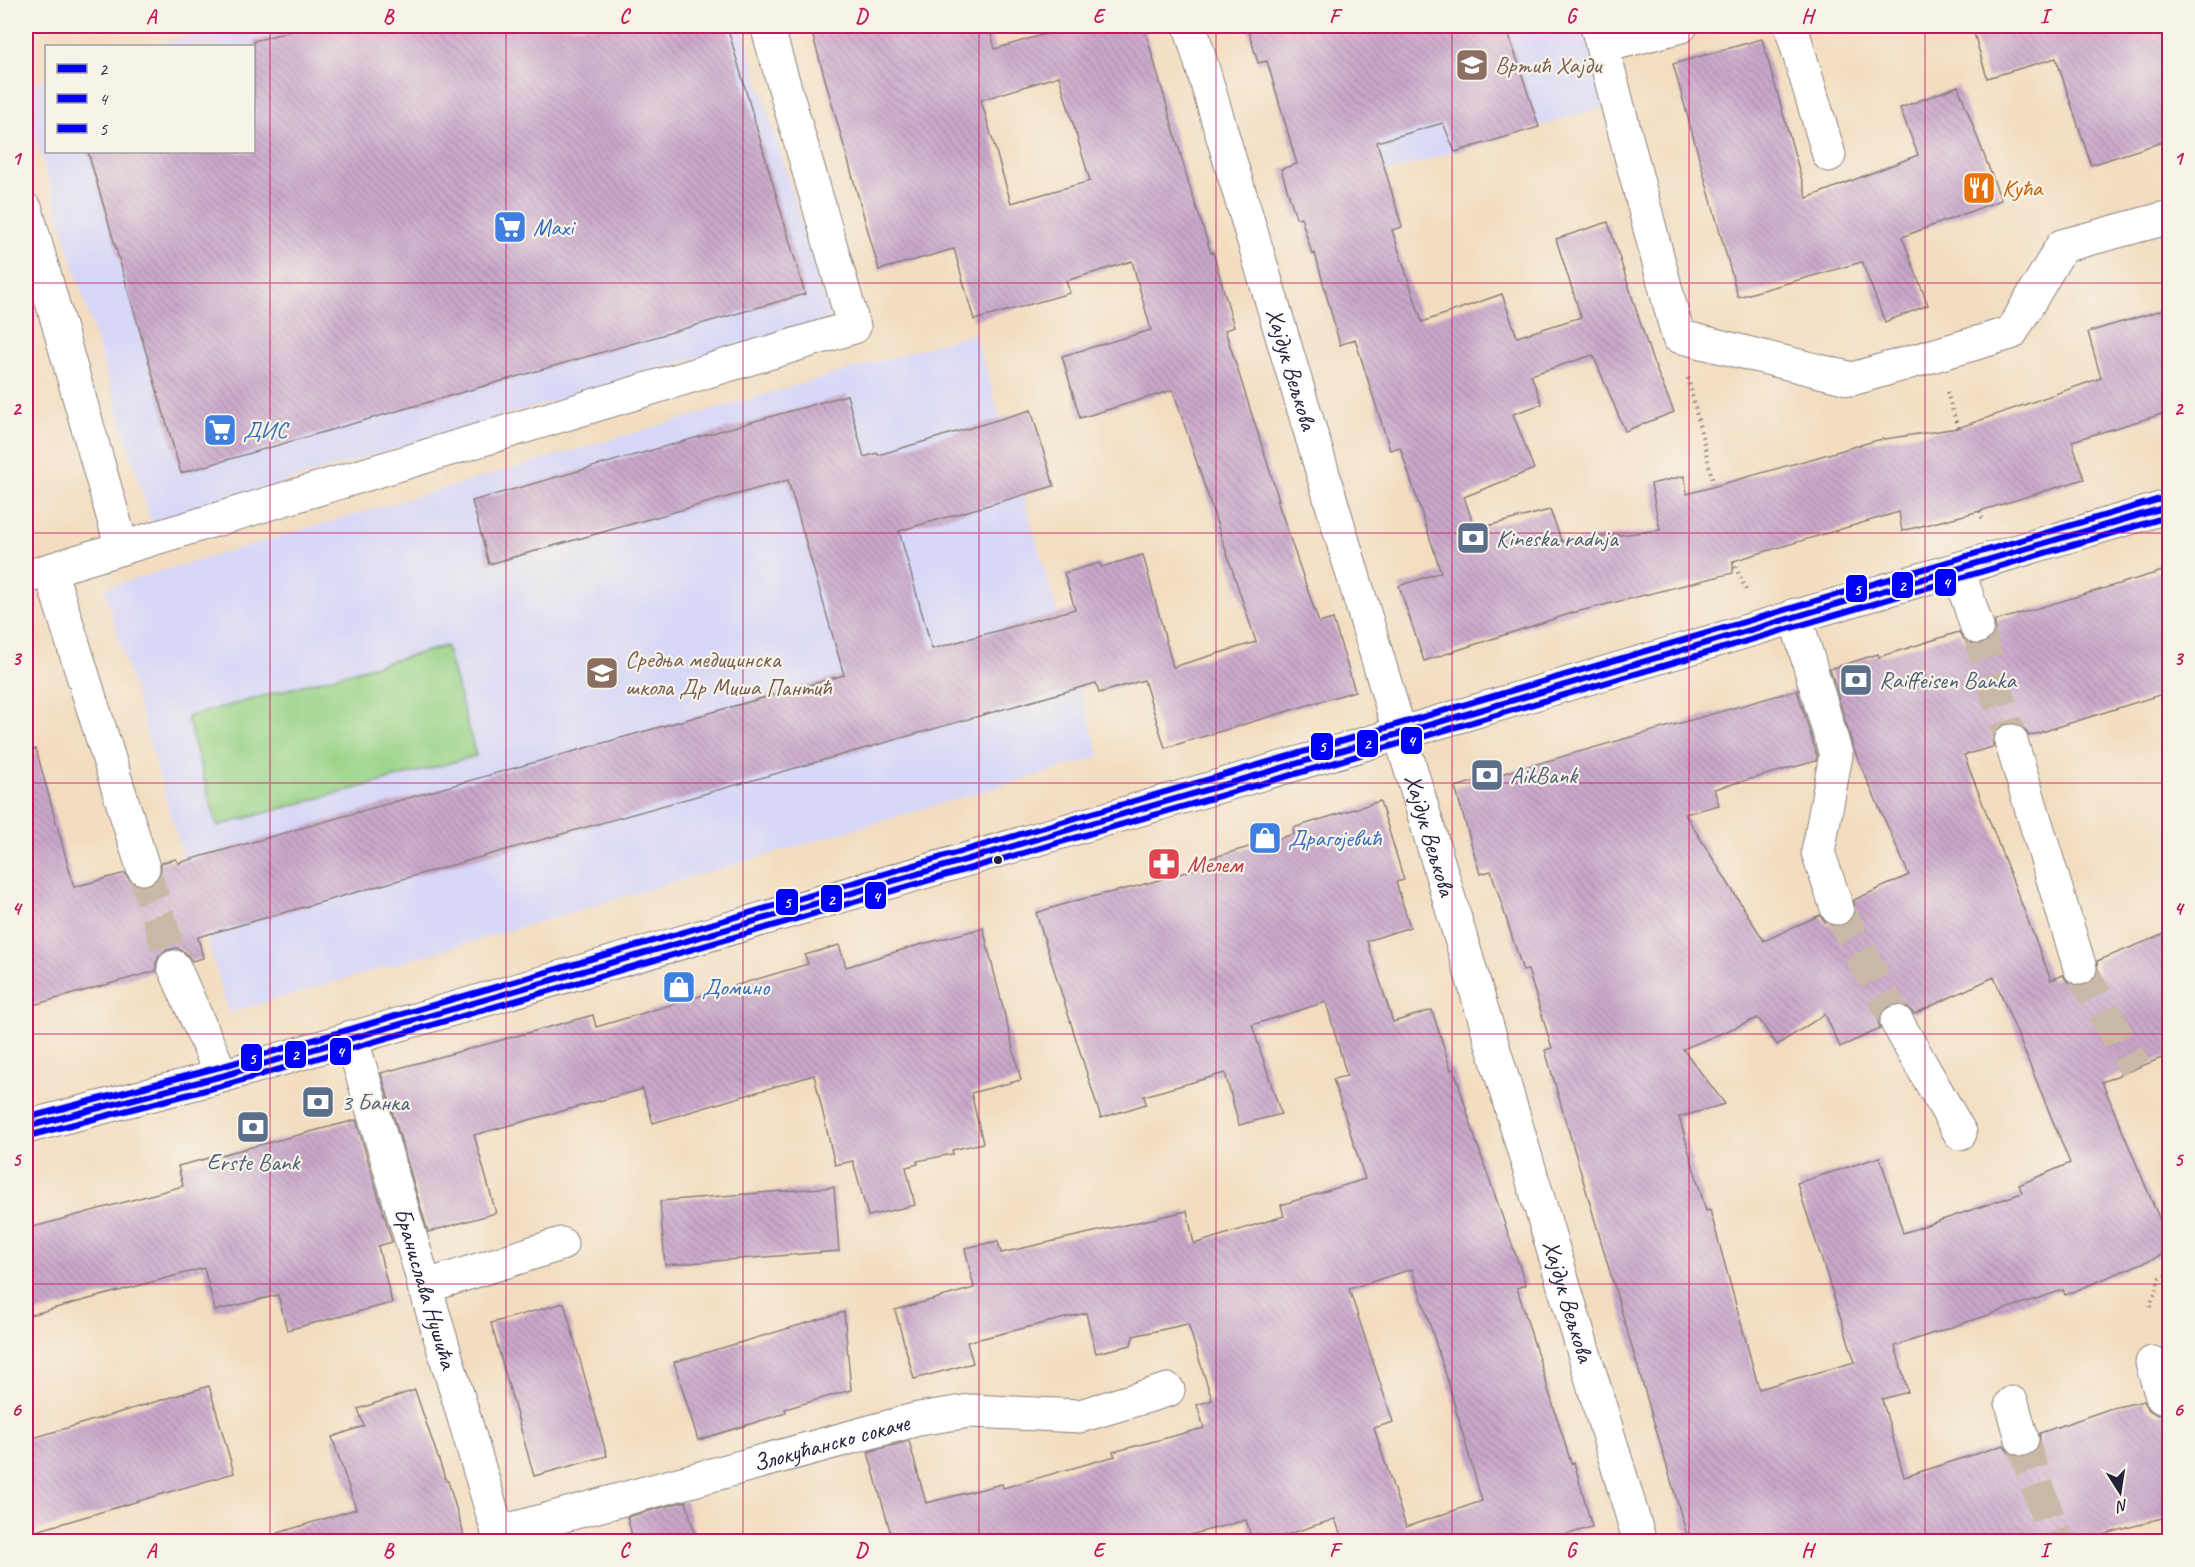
<svg xmlns="http://www.w3.org/2000/svg" width="2195" height="1567" font-family="Caveat,sans-serif">
<defs>
<pattern id="building-back-hatch" width="6" height="6" patternUnits="userSpaceOnUse" patternTransform="scale(1.5)"><rect width="6" height="6" fill="#c9a7ca"/><path d="M-1 5l2 2M0 0l6 6M5-1l2 2" fill="none" stroke="#ac8fae"/></pattern>
</defs>
<rect width="100%" height="100%" fill="#f7f3e8"/>
<filter id="ink" filterUnits="userSpaceOnUse"><feTurbulence type="fractalNoise" baseFrequency=".0167" numOctaves="2"/><feDisplacementMap in="SourceGraphic" scale="12" xChannelSelector="R" yChannelSelector="G"/><feConvolveMatrix kernelMatrix="1 2 1 2 8 2 1 2 1" color-interpolation-filters="sRGB"/></filter>
<filter id="wash" filterUnits="userSpaceOnUse"><feTurbulence type="fractalNoise" baseFrequency=".008" numOctaves="4" result="noise"/><feDisplacementMap in="SourceGraphic" scale="24" xChannelSelector="R" yChannelSelector="G"/><feGaussianBlur stdDeviation="1.35" result="paint"/><feColorMatrix in="noise" values="0 0 0 0 0 0 0 0 0 0 0 0 0 0 0 0 0 1.4 0 .05"/><feComposite in="paint" operator="in"/></filter>
<g filter="url(#wash)">
<rect width="100%" height="100%" fill="#f3ddc0"/>
<path fill="#d7d7f8" d="M225,26H742L830,318L151,522L26,106V85L46,79V152H254V46H155Z
M1336,26H1584L1609,105L1380,174Z
M975,333L1100,757L229,1013L104,588Z"/>
<path fill="#98d387" stroke="#5d7a61" stroke-width="1.5" d="M446,646L476,756L217,826L187,717Z"/>
<g id="blocks">
<path fill="url(#building-back-hatch)" fill-rule="evenodd" d="M309,26H727L805,294L181,473L88,152H254V41Z
M810,26H989L995,49L1072,26H1144L1189,184L1211,253L1213,252L1234,327L1225,330L1279,500H1277L1319,623L1333,619L1355,691L1165,748L1144,680L1099,693L1096,683L198,937L203,958L192,961L185,952L177,948L167,950L159,956L156,964V971L26,1007V750L36,749L74,887L125,873L131,882L138,886H148L157,880L161,873V863L176,859L178,863L844,675L788,480L489,564L472,501L847,395L864,457L877,453L878,455L1031,410L1054,486L899,531L932,649L1075,609L1064,573L1100,563L1101,567L1143,555L1173,667L1256,642L1173,390L1080,418L1062,356L1151,330L1132,261L1066,281L1070,293L974,320L954,249L879,270ZM1059,76L1090,181L1011,203L981,100Z
M1247,26H1506L1539,127L1455,152L1443,123L1377,142L1402,227L1392,230L1422,322L1502,294L1517,337L1581,317L1556,239L1608,222L1652,359L1674,412L1625,431L1593,355L1531,375L1542,404L1513,414L1534,469L1464,497L1475,529L1550,510L1562,542L1660,530L1651,484L1684,476L1687,494L1878,440L1958,428L2101,378L2088,332L2169,308V412L2072,441L2084,479L1980,511L1902,531L1899,512L1733,561V573L1572,613L1424,661L1399,586L1441,572L1400,447L1390,450L1355,339L1340,345L1315,253L1312,254L1301,217L1296,218L1281,169L1297,164L1267,61L1258,63Z
M1972,26H2169V140L2091,165L2056,58L1987,78Z
M1762,39L1807,198L1918,155L1900,108L1958,86L2001,200L1902,237L1928,305L1885,322L1862,262L1738,297L1673,64Z
M2169,569V692L2029,736L2024,728L2016,723H2005L1998,728L1993,736V747L1964,755L2051,980L2063,975L2068,982L2075,986H2086L2093,981L2098,973L2097,961L2169,932V1055L2102,1082L2169,1242V1252L2065,1295L2063,1290L1895,1346L1908,1392L1882,1399L1904,1477L2004,1445L2009,1453L2017,1457H2028L2035,1452L2040,1444V1433L2112,1408L2144,1401L2149,1410L2157,1415L2169,1414V1516L2078,1542H1689L1545,1050L1552,1048L1528,970L1523,971L1491,871L1480,874L1455,787L1797,690L1817,756L1816,761L1714,789L1719,805L1685,814L1764,941L1820,915L1825,922L1833,926H1842L1851,921L1855,912L1854,900L1909,875L1854,750L1830,669L1878,654L1879,657L1959,632L1965,641L1974,645H1982L1991,639L1995,630V621ZM1994,977L2070,1163L2019,1185L2022,1193L1903,1233L1880,1157L1797,1183L1855,1362L1759,1389L1710,1210L1706,1211L1679,1117L1725,1104L1683,1049L1758,1018L1777,1045L1825,1014L1840,1047L1880,1029L1878,1021L1881,1013L1888,1005L1897,1003L1906,1006L1914,1014Z
M1380,801L1404,880L1396,882L1410,927L1367,941L1393,1022L1432,1010L1451,1070L1454,1069L1475,1138L1526,1285L1517,1288L1571,1463L1574,1462L1592,1527L1541,1542H1343L1335,1519L1264,1542H1253L1246,1520L1163,1542H893L868,1452L909,1441L926,1503L1002,1484L1003,1488L1115,1456L1113,1452L1204,1428L1197,1405L1212,1400L1188,1324L1133,1336L1131,1345L1096,1353L1086,1313L967,1342L973,1363L914,1379L895,1310L974,1288L965,1248L998,1241L1001,1253L1187,1211L1194,1244L1284,1216L1281,1205L1365,1179L1333,1079L1347,1076L1326,1002L1252,1025L1281,1114L1239,1125L1225,1073L1144,1096L1146,1104L1101,1118L1036,913L1074,901L1138,886L1213,864L1211,858L1294,834L1293,828ZM1412,1269L1446,1375L1482,1501L1406,1527L1374,1428L1393,1422L1349,1289Z
M983,928L1021,1080L971,1093L983,1143L952,1150L953,1154L917,1161L918,1164L906,1167L915,1205L868,1216L853,1161L835,1165L814,1075L653,1123L643,1089L474,1135L496,1213L428,1232L381,1073L593,1015L596,1027L808,964L805,955L839,945L846,967L908,948Z
M356,1120L392,1242L378,1246L392,1303L287,1330L278,1295L215,1311L204,1268L26,1316V1229L183,1186L178,1166Z
M834,1187L839,1251L665,1265L660,1201Z
M564,1303L607,1456L534,1476L491,1323Z
M844,1312L851,1390L785,1409L786,1413L698,1440L674,1362Z
M209,1386L234,1473L26,1534V1440Z
M415,1390L446,1481H448L466,1542H279L278,1533L356,1509L332,1437L364,1426L358,1409Z
M686,1501L697,1542H634L627,1517Z"/>
</g>
</g>
<g filter="url(#ink)">
<use href="#blocks" fill-opacity="0" stroke="#8a807e" stroke-width="1.5"/>
<g fill="none" stroke-linecap="round" stroke-linejoin="round">
<path stroke="#c9b8a5" stroke-width="33" stroke-dasharray="33 16" stroke-linecap="butt" d="M1977,627L2011,741
M143,868L174,967
M1837,908L1897,1022
M2080,968L2135,1068
M2022,1439L2056,1542"/>
<defs>
<g id="minor">
<path id="s1" d="M1190,26L1640,1542"/>
<path d="M1597,26L1678,336L1852,379L2011,333L2062,246L2170,217"/>
<path d="M1791,26L1829,155"/>
<path d="M1604,46L1681,26"/>
<path d="M26,210L122,548"/>
<path d="M1958,569L1977,627"/>
<path d="M50,570L143,868"/>
<path d="M26,577L854,327L767,26"/>
<path d="M1795,615L1836,755L1818,852L1837,908"/>
<path d="M2011,741L2080,968"/>
<path d="M174,967L222,1076"/>
<path d="M1897,1022L1960,1133"/>
<path id="s2" d="M351,1037L501,1542"/>
<path d="M26,1127L222,1076L1402,733L2170,506"/>
<path d="M424,1287L561,1244"/>
<path d="M2152,1363L2162,1397"/>
<path d="M2012,1403L2022,1439"/>
<path id="s3" d="M498,1533L918,1419L970,1411L1080,1416L1168,1390"/>
</g>
</defs>
<use href="#minor" stroke="#8a807e" stroke-width="35"/>
<path stroke="#8a807e" stroke-width="4" stroke-dasharray="1.5 4.5" stroke-linecap="butt" d="M1688,378L1714,486
M1947,392L1958,428
M1980,511L1983,522
M1733,561L1746,590
M2150,1307L2160,1278L2170,1275"/>
<use href="#minor" stroke="#fff" stroke-width="33"/>
<defs>
<path id="bus-1" d="M26,1127L222,1076L1402,733L2170,506"/>
<path id="bus-2" d="M28,1136L225,1085L1405,742L2170,516"/>
<path id="bus-3" d="M26,1118L220,1067L1399,724L2167,497"/>
</defs>
<use href="#bus-1" stroke="#f7f3e8" stroke-width="10"/>
<use href="#bus-2" stroke="#f7f3e8" stroke-width="10"/>
<use href="#bus-3" stroke="#f7f3e8" stroke-width="10"/>
<use href="#bus-1" stroke="#00f" stroke-width="6"/>
<use href="#bus-2" stroke="#00f" stroke-width="6"/>
<use href="#bus-3" stroke="#00f" stroke-width="6"/>
</g>
</g>
<path fill="none" stroke="#c2185b" stroke-width="1.5" stroke-opacity="0.55" d="M270,26V1542M506,26V1542M743,26V1542M979,26V1542M1216,26V1542M1452,26V1542M1689,26V1542M1925,26V1542M26,283H2170M26,533H2170M26,783H2170M26,1034H2170M26,1284H2170"/>
<defs>
<symbol id="school-square" viewBox="-11 -11 22 22"><rect x="-9" y="-9" width="18" height="18" rx="4" fill="#8d6e63" stroke="#f7f3e8"/><path d="M0-5L7-2L0 1L-7-2ZM-4 1L0 2.5L4 1V4Q0 6-4 4Z" fill="#fff"/></symbol>
<symbol id="restaurant-square" viewBox="-11 -11 22 22"><rect x="-9" y="-9" width="18" height="18" rx="4" fill="#e8710a" stroke="#f7f3e8"/><path d="M-5-6h1v4h1v-4h1v4h1v-4h1v5L-1.5 .5V6h-2V.5L-5-1ZM5-6V6H3V1.5H1.5Q1.5-4 5-6Z" fill="#fff"/></symbol>
<symbol id="supermarket-square" viewBox="-11 -11 22 22"><rect x="-9" y="-9" width="18" height="18" rx="4" fill="#3f7fe0" stroke="#f7f3e8"/><path d="M-6-5.5h2.5l.6 2H6L4.5 2H-2.5L-4.4-4H-6ZM-1.5 3.2a1.3 1.3 0 1 0 .1 0ZM3 3.2a1.3 1.3 0 1 0 .1 0Z" fill="#fff"/></symbol>
<symbol id="bank-square" viewBox="-11 -11 22 22"><rect x="-9" y="-9" width="18" height="18" rx="4" fill="#5c6f8a" stroke="#f7f3e8"/><path d="M-6-4H6V4H-6ZM0-2.3a2.3 2.3 0 1 0 0 4.6a2.3 2.3 0 1 0 0-4.6Z" fill="#fff"/></symbol>
<symbol id="shop-square" viewBox="-11 -11 22 22"><rect x="-9" y="-9" width="18" height="18" rx="4" fill="#3f7fe0" stroke="#f7f3e8"/><path d="M-5-2.5h2.3a2.7 3.5 0 0 1 5.4 0H5L5.5 6h-11ZM-1.5-2.5h3a1.5 2.3 0 0 0-3 0Z" fill="#fff"/></symbol>
<symbol id="pharmacy-square" viewBox="-11 -11 22 22"><rect x="-9" y="-9" width="18" height="18" rx="4" fill="#e0444e" stroke="#f7f3e8"/><path d="M-2-6h4v4h4v4h-4v4h-4v-4h-4v-4h4Z" fill="#fff"/></symbol>
</defs>
<g fill-rule="evenodd">
<use href="#school-square" x="1453" y="46" width="38" height="38"/>
<use href="#restaurant-square" x="1960" y="169" width="38" height="38"/>
<use href="#supermarket-square" x="491" y="208" width="38" height="38"/>
<use href="#supermarket-square" x="201" y="411" width="38" height="38"/>
<use href="#bank-square" x="1454" y="519" width="38" height="38"/>
<use href="#school-square" x="583" y="654" width="38" height="38"/>
<use href="#bank-square" x="1837" y="661" width="38" height="38"/>
<use href="#bank-square" x="1468" y="756" width="38" height="38"/>
<use href="#shop-square" x="1246" y="819" width="38" height="38"/>
<use href="#pharmacy-square" x="1145" y="845" width="38" height="38"/>
<use href="#shop-square" x="660" y="968" width="38" height="38"/>
<use href="#bank-square" x="299" y="1083" width="38" height="38"/>
<use href="#bank-square" x="234" y="1108" width="38" height="38"/>
</g>
<circle fill="#22223b" stroke="#f7f3e8" stroke-width="2" cx="998" cy="860" r="5"/>
<g text-anchor="middle" stroke-width="4.5" stroke-linejoin="round" paint-order="stroke">
<g font-size="24" fill="#785e54" stroke="#f7f3e8" text-anchor="start">
<text x="1495" y="73">Вртић Хајди</text>
<text x="625" y="667">Средња медицинска<tspan x="625" dy="28">школа Др Миша Пантић</tspan></text>
</g>
<g font-size="24" fill="#c56008" stroke="#f7f3e8" text-anchor="start">
<text x="2002" y="196">Кућа</text>
</g>
<g font-size="24" fill="#366cbe" stroke="#f7f3e8" text-anchor="start">
<text x="533" y="235">Maxi</text>
<text x="243" y="438">ДИС</text>
<text x="1288" y="846">Драгојевић</text>
<text x="702" y="995">Домино</text>
</g>
<g font-size="24" fill="#22223b" stroke="#f7f3e8">
<text dy="8" stroke="none"><textPath href="#s1" startOffset="358">Хајдук Вељкова</textPath></text>
<text dy="8" stroke="none"><textPath href="#s1" startOffset="844">Хајдук Вељкова</textPath></text>
<text dy="8" stroke="none"><textPath href="#s2" startOffset="262">Бранислава Нушића</textPath></text>
<text dy="8" stroke="none"><textPath href="#s1" startOffset="1330">Хајдук Вељкова</textPath></text>
<text dy="8" stroke="none"><textPath href="#s3" startOffset="345">Злокућанско сокаче</textPath></text>
</g>
<g font-size="24" fill="#4e5e75" stroke="#f7f3e8" text-anchor="start">
<text x="1496" y="546">Kineska radnja</text>
<text x="1879" y="688">Raiffeisen Banka</text>
<text x="1510" y="783">AikBank</text>
<text x="341" y="1110">3 Банка</text>
<text x="253" y="1170" text-anchor="middle">Erste Bank</text>
</g>
<g font-size="24" fill="#be3a42" stroke="#f7f3e8" text-anchor="start">
<text x="1187" y="872">Мелем</text>
</g>
</g>
<g stroke="#f7f3e8" stroke-width="2">
<rect x="1934" y="568" width="23" height="29" rx="6" fill="#00f"/>
<rect x="1891" y="571" width="23" height="28" rx="6" fill="#00f"/>
<rect x="1845" y="574" width="23" height="29" rx="6" fill="#00f"/>
<rect x="1400" y="726" width="23" height="29" rx="6" fill="#00f"/>
<rect x="1356" y="729" width="23" height="29" rx="6" fill="#00f"/>
<rect x="1310" y="732" width="24" height="29" rx="6" fill="#00f"/>
<rect x="864" y="881" width="23" height="29" rx="6" fill="#00f"/>
<rect x="820" y="884" width="23" height="29" rx="6" fill="#00f"/>
<rect x="775" y="888" width="24" height="28" rx="6" fill="#00f"/>
<rect x="329" y="1037" width="23" height="29" rx="6" fill="#00f"/>
<rect x="284" y="1040" width="23" height="29" rx="6" fill="#00f"/>
<rect x="240" y="1043" width="23" height="29" rx="6" fill="#00f"/>
</g>
<g font-size="16" text-anchor="middle" font-weight="bold" fill="#fff">
<text x="1946" y="588">4</text>
<text x="1902" y="591">2</text>
<text x="1857" y="595">5</text>
<text x="1411" y="746">4</text>
<text x="1367" y="749">2</text>
<text x="1322" y="752">5</text>
<text x="876" y="902">4</text>
<text x="831" y="905">2</text>
<text x="787" y="908">5</text>
<text x="340" y="1057">4</text>
<text x="295" y="1060">2</text>
<text x="252" y="1064">5</text>
</g>
<rect width="2195" height="1567" fill="none" stroke="#f7f3e8" stroke-width="66"/>
<rect x="45" y="45" width="210" height="108" fill="#f7f3e8" stroke="#a29fa3" stroke-width="1.5"/>
<rect x="57" y="64" width="30" height="9" fill="#0000ff" stroke="#a29fa3" stroke-width="1.5"/>
<text x="99" y="75" font-size="18" fill="#22223b">2</text>
<rect x="57" y="94" width="30" height="9" fill="#0000ff" stroke="#a29fa3" stroke-width="1.5"/>
<text x="99" y="105" font-size="18" fill="#22223b">4</text>
<rect x="57" y="124" width="30" height="9" fill="#0000ff" stroke="#a29fa3" stroke-width="1.5"/>
<text x="99" y="135" font-size="18" fill="#22223b">5</text>
<g transform="translate(2120 1492) rotate(168)" stroke="#f7f3e8" stroke-width="4.5" paint-order="stroke">
<path d="M0-4.5L10 22L0 15L-10 22Z" fill="#22223b"/>
<text y="-9" font-size="16" font-weight="bold" text-anchor="middle" fill="#22223b">N</text>
</g>
<rect x="33" y="33" width="2129" height="1501" fill="none" stroke="#c2185b" stroke-width="2"/>
<g font-size="20" text-anchor="middle" font-weight="bold" fill="#c2185b">
<text x="151" y="23">A</text>
<text x="388" y="23">B</text>
<text x="624" y="23">C</text>
<text x="861" y="23">D</text>
<text x="1098" y="23">E</text>
<text x="1334" y="23">F</text>
<text x="1571" y="23">G</text>
<text x="1807" y="23">H</text>
<text x="2044" y="23">I</text>
<text x="16" y="165">1</text>
<text x="2178" y="165">1</text>
<text x="16" y="415">2</text>
<text x="2178" y="415">2</text>
<text x="16" y="665">3</text>
<text x="2178" y="665">3</text>
<text x="16" y="915">4</text>
<text x="2178" y="915">4</text>
<text x="16" y="1166">5</text>
<text x="2178" y="1166">5</text>
<text x="16" y="1416">6</text>
<text x="2178" y="1416">6</text>
<text x="151" y="1557">A</text>
<text x="388" y="1557">B</text>
<text x="624" y="1557">C</text>
<text x="861" y="1557">D</text>
<text x="1098" y="1557">E</text>
<text x="1334" y="1557">F</text>
<text x="1571" y="1557">G</text>
<text x="1807" y="1557">H</text>
<text x="2044" y="1557">I</text>
</g>
</svg>
